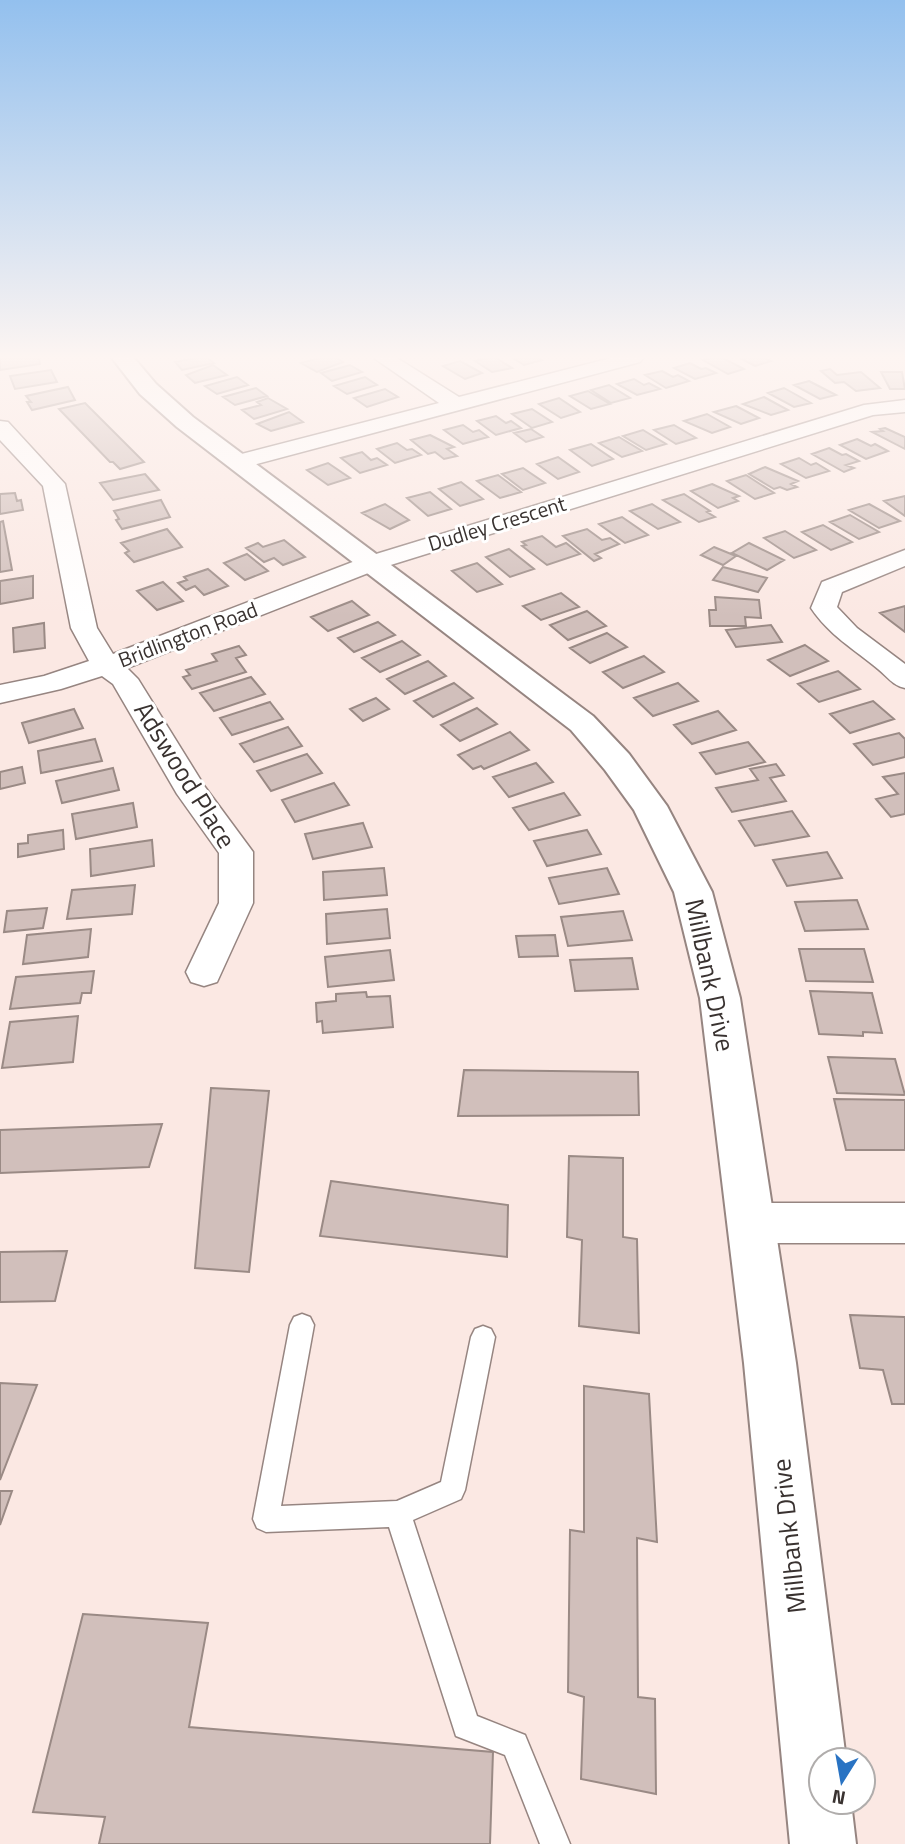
<svg xmlns="http://www.w3.org/2000/svg" width="905" height="1844" font-family="'Titillium Web',sans-serif">
<rect width="100%" height="100%" fill="#fbe8e3"/>
<path fill="#d1bfbb" stroke="#9a8a85" stroke-width="2" d="M0,358H39L40,364L0,370Z
M197,358H208L214,363L182,370L175,362Z
M319,358H337L343,362L317,372L301,363Z
M487,358H496L512,368L492,372L475,361Z
M513,358H539L542,360L524,365Z
M711,358H723L744,369L728,374L703,360Z
M740,358H764L771,361L755,366Z
M460,361L482,373L465,379L443,366Z
M690,363L701,369L706,368L716,373L695,379L674,368Z
M213,365L227,375L195,383L186,375Z
M350,365L362,372L332,381L321,373Z
M830,369L837,375L861,372L880,388L856,391L844,382L835,383L821,371Z
M51,370L57,382L15,389L10,376Z
M662,371L673,377L678,375L689,381L666,388L645,375Z
M881,372H902L905,389H890Z
M237,377L248,385L217,394L205,386Z
M365,377L377,385L347,394L334,386Z
M634,379L644,385L649,383L660,389L637,395L617,384Z
M809,381L836,395L820,399L794,385Z
M609,385L630,398L611,403L591,390Z
M68,387L75,400L32,410L27,402H31L26,396Z
M256,388L267,396L235,405L223,397Z
M784,388L811,403L794,407L768,393Z
M385,389L398,397L367,407L354,398Z
M588,391L610,404L591,409L570,396Z
M764,397L788,410L771,415L743,404Z
M268,398L287,409L254,419L242,410L261,405L257,402Z
M559,398L580,412L561,418L539,404Z
M85,403L144,462L120,469L113,462H110L59,409Z
M736,406L759,418L741,424L714,412Z
M532,409L552,422L532,428L512,414Z
M289,412L303,422L271,431L257,424Z
M707,414L730,427L712,433L684,421Z
M496,416L506,423L511,421L521,428L496,435L477,421Z
M463,425L473,432L479,430L488,437L463,444L444,430Z
M674,425L696,438L676,444L654,430Z
M885,428L905,437V449L872,432L883,431L880,429Z
M531,429L543,437L526,442L514,433Z
M643,430L666,444L646,450L623,436Z
M430,435L454,447L447,449L457,456L444,459L435,452L428,454L411,440Z
M619,437L642,451L622,457L599,443Z
M857,439L871,446L875,444L888,451L866,459L840,445Z
M397,443L407,450L412,449L421,455L395,463L377,449Z
M591,444L613,459L592,466L570,450Z
M829,448L842,455L846,454L859,461L846,465L854,468L844,472L812,454Z
M362,452L371,460L377,458L387,465L360,473L341,458Z
M558,457L579,472L558,479L537,464Z
M799,458L811,465L816,463L829,471L806,478L781,464Z
M328,463L350,478L328,485L307,470Z
M765,467L798,481L791,484L797,487L787,490L780,487L774,489L749,474Z
M523,468L545,483L523,490L502,474Z
M145,474L159,490L113,500L100,483Z
M498,475L521,492L500,498L477,481Z
M746,475L774,493L755,499L727,481Z
M461,482L483,499L460,506L439,489Z
M712,484L739,496L733,498L738,501L718,508L691,491Z
M430,492L451,509L428,516L407,498Z
M15,493L17,501L21,500L23,510L0,514V494Z
M684,494L710,511L707,512L715,517L699,522L663,500Z
M905,496V516L884,501Z
M161,500L170,517L122,529L116,520L119,519L114,511Z
M385,504L409,520L390,529L362,513Z
M652,504L680,522L658,529L630,511Z
M869,504L900,521L879,528L849,510Z
M850,515L879,532L859,539L830,522Z
M622,517L648,535L625,543L599,524Z
M3,521L12,570L0,572V522Z
M823,525L852,542L831,550L802,532Z
M167,529L182,547L134,562L125,553L129,551L121,543Z
M587,529L602,540L610,538L619,544L595,554L601,558L594,561L563,536Z
M785,531L816,550L794,558L764,538Z
M542,536L556,547L566,543L580,554L547,565L522,546L526,545L522,542Z
M284,540L305,557L283,565L274,558L264,562L246,548L258,543L263,547Z
M749,543L784,560L767,570L732,553Z
M714,547L736,556L723,565L701,555Z
M509,549L534,569L510,577L486,557Z
M247,554L268,571L245,580L224,563Z
M477,563L502,584L477,592L452,571Z
M723,567L767,578L758,592L713,580Z
M208,569L228,586L204,595L195,586L186,590L178,583L187,580L184,577Z
M33,576V598L0,604V581Z
M163,582L183,601L157,610L137,591Z
M561,593L579,607L541,620L523,606Z
M715,597L759,600L761,618L745,617L746,626H710L709,610H716Z
M352,601L369,615L328,631L311,617Z
M905,606V632L880,613Z
M587,611L606,626L568,640L550,625Z
M378,622L395,635L354,652L338,638Z
M44,623L45,648L14,652L13,628Z
M771,625L782,642L736,647L726,630Z
M607,633L627,647L590,663L570,648Z
M402,641L420,655L380,672L362,658Z
M805,645L828,661L790,676L768,660Z
M239,646L246,655L236,658L246,672L192,689L183,677L190,675L186,670L217,661L212,654Z
M644,656L664,672L623,688L603,672Z
M428,661L446,676L405,694L387,679Z
M838,671L860,689L819,702L798,684Z
M251,677L265,694L214,711L200,693Z
M454,683L473,698L433,717L414,701Z
M678,683L698,701L653,716L634,698Z
M376,698L389,709L363,721L350,709Z
M873,701L894,719L850,733L830,714Z
M270,702L283,719L232,735L220,718Z
M477,708L497,724L460,741L441,725Z
M74,709L83,728L29,743L22,723Z
M718,711L736,730L692,744L674,725Z
M288,727L302,746L254,762L240,744Z
M510,732L529,750L484,769L481,766L473,769L458,755Z
M899,733L905,739V757L873,765L854,744Z
M95,739L102,761L41,773L38,751Z
M748,742L765,762L716,774L700,753Z
M307,754L322,773L271,791L257,771Z
M536,763L553,782L509,797L493,777Z
M776,764L784,775L770,778L786,801L732,812L716,788L758,780L750,769Z
M22,767L25,783L0,789V772Z
M113,768L119,790L62,803L56,781Z
M905,773V814L891,817L876,799L898,794L883,777Z
M334,783L349,805L295,822L282,800Z
M564,793L580,815L529,830L513,808Z
M133,803L137,827L76,839L72,814Z
M792,811L809,836L755,846L739,821Z
M363,823L372,847L313,859L305,834Z
M63,830L64,849L18,857V844L28,843V835Z
M587,830L601,854L547,866L534,841Z
M152,840L154,866L91,876L90,849Z
M827,852L842,878L787,886L773,860Z
M384,868L387,895L324,900L323,872Z
M607,868L619,894L559,904L549,878Z
M135,885L132,914L67,919L72,890Z
M857,900L868,929L805,931L795,902Z
M47,908L43,928L4,932L7,911Z
M387,909L390,938L327,944L326,914Z
M623,911L632,940L568,946L561,917Z
M91,929L88,957L23,964L27,935Z
M555,935L558,956L519,957L516,936Z
M799,949H864L873,982L806,981Z
M390,950L394,980L328,987L325,957Z
M632,958L638,989L575,991L570,960Z
M94,971L91,993H82L80,1003L10,1009L16,977Z
M810,991L872,993L882,1033L863,1032V1036L819,1034Z
M366,992L367,997L390,996L393,1027L323,1033L322,1021L317,1022L316,1003L336,1001V994Z
M78,1016L73,1062L2,1068L10,1022Z
M828,1057L895,1059L905,1095L837,1093Z
M464,1070L638,1072L639,1115L458,1116Z
M211,1088L269,1091L249,1272L195,1268Z
M834,1099L905,1100V1150H846Z
M162,1124L149,1167L0,1173V1130Z
M569,1156L623,1158V1237L637,1239L639,1333L579,1326L582,1240L567,1237Z
M331,1181L508,1205L507,1257L320,1236Z
M67,1251L55,1301L0,1302V1252Z
M850,1315L905,1317V1404H892L883,1370L860,1368Z
M0,1383L37,1385L0,1480Z
M584,1386L649,1394L657,1542L637,1538L638,1697L655,1699L656,1794L581,1779L584,1697L568,1692L570,1530L584,1532Z
M0,1491H12L0,1525Z
M83,1614L208,1623L189,1727L493,1752L490,1844H99L105,1817L33,1812Z"/>
<g fill="none" stroke-linecap="round" stroke-linejoin="round">
<defs>
<path id="service" d="M302,1314L310,1317L314,1325L281,1506L397,1501L441,1482L471,1337L475,1329L483,1326L491,1329L495,1337L465,1490L461,1499L413,1520L477,1716L525,1735L570,1844H540L505,1755L456,1736L389,1527L266,1532L257,1528L253,1519L290,1325L294,1317Z"/>
<path id="minor" d="M374,358H397L459,397L611,358H643L640,362L238,469L230,467L227,462L230,457L439,403Z
M905,400V412L873,415L381,568L127,668L138,679L205,787L253,852V903L217,982L204,986L191,982L186,972L219,903V853L177,794L113,684L102,676L61,689L0,703V685L44,676L89,661L71,628L43,486L0,440V421L8,422L65,484L97,628L113,654L363,558L864,405Z
M905,550V566L842,592L837,607L857,628L905,664V688C892,685 888,677 878,669C854,649 829,635 811,608L822,582Z
M751,1203H905V1243H751L736,1237L729,1223L736,1209Z"/>
<path id="tertiary" d="M112,358H134L156,384L193,417L593,716L629,754L667,806L712,892L740,998L796,1363L846,1760H821V1802H851L856,1844H790L744,1363L700,998L674,892L634,810L605,770L571,730L177,427L140,394Z"/>
</defs>
<use href="#service" stroke="#968581" stroke-width="3"/>
<use href="#minor" stroke="#968581" stroke-width="3"/>
<use href="#tertiary" stroke="#968581" stroke-width="4"/>
<use href="#service" fill="#fff" fill-rule="evenodd"/>
<use href="#minor" fill="#fff" fill-rule="evenodd"/>
<use href="#tertiary" fill="#fff" fill-rule="evenodd"/>
</g>
<linearGradient id="sky" x2="0" y2="1"><stop stop-color="#93c0ee"/><stop offset="0.58" stop-color="#fdf5f2"/><stop offset="1" stop-color="#fdf5f2" stop-opacity="0"/></linearGradient>
<rect width="905" height="616" fill="url(#sky)"/>
<g text-anchor="middle" stroke-width="6" stroke-linejoin="round" paint-order="stroke">
<g font-size="21" fill="#393230" stroke="#fff">
<text transform="translate(497 524) rotate(-17)" y="7">Dudley Crescent</text>
<text transform="translate(188 635) rotate(-21)" y="7">Bridlington Road</text>
</g>
<g font-size="26" fill="#393230" stroke="#fff">
<text transform="translate(185 775) rotate(58)" y="9">Adswood Place</text>
<text transform="translate(710 975) rotate(78)" y="9">Millbank Drive</text>
<text transform="translate(789 1536) rotate(-96)" y="9">Millbank Drive</text>
</g>
</g>
<g transform="translate(842 1781) rotate(191)"><circle r="33" fill="#ffffff" stroke="#b0adac" stroke-width="2"/>
<path d="M0-5L12 26L0 18L-12 26Z" fill="#2973c3"/>
<text y="-10" font-size="19" font-weight="bold" text-anchor="middle" fill="#393230">N</text>
</g>
</svg>
